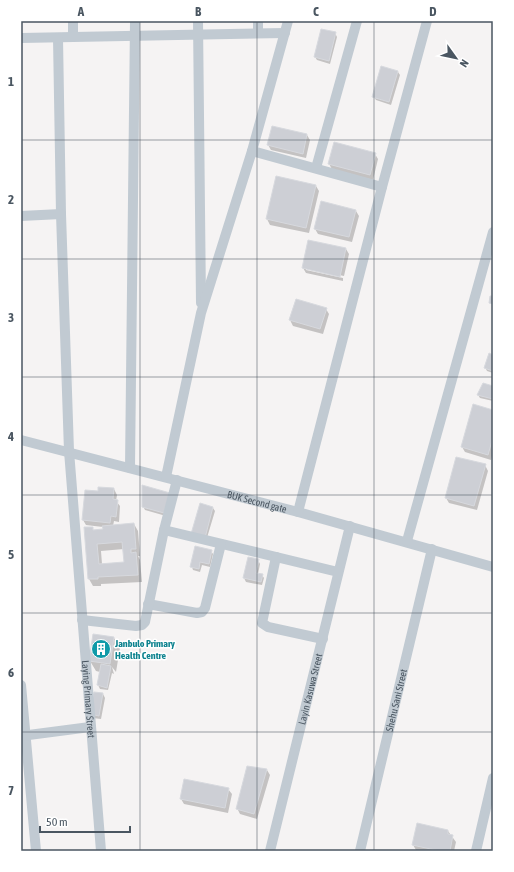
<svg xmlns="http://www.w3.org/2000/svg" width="514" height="872" font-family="'Asap Condensed',sans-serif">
<rect width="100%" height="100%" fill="#f5f3f3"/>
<path fill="#0003" fill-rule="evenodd" d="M335,33L337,37L330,64L317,60L315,57Z
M398,72L400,75L391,105L376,100L374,97Z
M307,135L310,140L306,158L271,150L268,145Z
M375,154L378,159L373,180L332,169L329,164Z
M316,186L319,191L309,233L270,225L267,219Z
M356,211L359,216L352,242L318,234L315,229Z
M309,241L346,249L349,254L344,276L306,268V270L343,278V281L306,273L303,268Z
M326,309L329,314L323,334L293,326L290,320Z
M493,356V373L487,371L485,367Z
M493,387V401L480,398L478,395Z
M493,411V452L491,460L465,452L462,447Z
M485,465L488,471L477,510L449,503L446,498Z
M143,486L166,516L145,510L143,506Z
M114,489L117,495L116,501L120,506L119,522L114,521L113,526L134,524L138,531L140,556H138L140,560L142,582L101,584V586H93L89,579L85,528H92L94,531L104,530L103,527L86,525L83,520L99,492ZM124,549L125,563L102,564L101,551Z
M200,504L213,508L215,511L206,541Z
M211,551L213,554L210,567L202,565L200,572L193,570L192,567Z
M258,560L260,564L258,574L262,575L264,578L262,585L246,582L244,578Z
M114,638L120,648L116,672L112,667L114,674L112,673L108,690L100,689L98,685L100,672L96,671L90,661Z
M95,693L103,694L105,698L101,719L93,718Z
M267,770L270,775L257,819L240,814L237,808Z
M228,789L232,794L228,813L184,804L181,799Z
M448,831L456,842L454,851H421L416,850L413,845Z"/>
<path fill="#cdcfd5" stroke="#d7d9de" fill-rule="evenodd" d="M321,29L336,32L329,61L314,57Z
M381,66L398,71L389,102L372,97Z
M272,126L307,134L303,154L267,145Z
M334,142L376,153L370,175L328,164Z
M276,176L316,185L306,228L266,219Z
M321,201L356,210L349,237L314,229Z
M308,240L346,248L340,277L302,268Z
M490,296H493V304L489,303Z
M296,299L327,308L320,329L289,320Z
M489,353L493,355V371L484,368Z
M483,383L493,386V399L477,395Z
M473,404L493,410V437L488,455L461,447Z
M456,457L486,464L474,506L445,498Z
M142,485L170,493L164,513L142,507Z
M98,487L114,488L113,499L118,500L116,517L111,516L110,523L82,520L85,490L98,491Z
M200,503L213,507L205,538L191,534Z
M134,523L136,549H131V553L136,552L138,575L98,577V579H88L84,527H93V530L103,529L102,526ZM122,542L124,562L99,564L97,544Z
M195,546L212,550L209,564L200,562L199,569L190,567Z
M248,557L259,559L256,573L263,574L261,582L243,578Z
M93,634L114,637L110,664L89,661Z
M101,664L111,666L107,688L97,685Z
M94,692L103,693L99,716L90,714Z
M247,766L267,769L254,814L236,809Z
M184,779L229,788L225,808L180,799Z
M417,823L448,830V834L453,835L450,851H440L412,845Z"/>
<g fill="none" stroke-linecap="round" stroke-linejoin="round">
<g stroke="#c1cad2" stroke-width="10">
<path d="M198,21L201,303"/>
<path d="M258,32V21"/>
<path d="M73,37V21"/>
<path d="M21,38L285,33"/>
<path id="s1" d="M58,38L61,214L69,451L101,851"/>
<path d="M252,151L382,187"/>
<path d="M316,168L357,21"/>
<path d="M21,216L61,214"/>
<path id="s2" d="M21,440L298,512L493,567"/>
<path d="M130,468L135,21"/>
<path d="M166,477L201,313L252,151L288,21"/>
<path d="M298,512L382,187L427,21"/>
<path d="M164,530L338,572"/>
<path d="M407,541L493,232"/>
<path d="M276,557L262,623L268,627L323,639"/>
<path d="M148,604L197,613L202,612L205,608L221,544"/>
<path d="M82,620L136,626L142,625L145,622L164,530L177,480"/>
<path d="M21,685L36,851"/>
<path d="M21,736L90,727"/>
<path id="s3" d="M270,851L350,526"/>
<path id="s4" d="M360,851L432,549"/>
<path d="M476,851L493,778"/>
</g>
</g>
<path fill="none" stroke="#4a5661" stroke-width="1" stroke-opacity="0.55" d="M140,21V851M257,21V851M374,21V851M21,140H493M21,259H493M21,377H493M21,495H493M21,613H493M21,732H493"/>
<defs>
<symbol id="building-disc" viewBox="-11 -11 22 22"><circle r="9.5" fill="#0f9aa8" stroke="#fff"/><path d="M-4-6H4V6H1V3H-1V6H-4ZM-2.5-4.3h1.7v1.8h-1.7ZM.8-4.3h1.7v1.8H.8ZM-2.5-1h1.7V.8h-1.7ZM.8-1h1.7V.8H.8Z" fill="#fff"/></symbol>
</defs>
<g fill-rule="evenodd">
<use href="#building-disc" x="90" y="638" width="22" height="22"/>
</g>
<g text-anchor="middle" stroke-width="3" stroke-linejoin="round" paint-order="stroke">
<g font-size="10" fill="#4a5661" stroke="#fff">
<text dy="4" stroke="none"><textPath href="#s2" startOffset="244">BUK Second gate</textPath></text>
<text dy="4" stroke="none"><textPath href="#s3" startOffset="167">Layin Kasuwa Street</textPath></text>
<text dy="4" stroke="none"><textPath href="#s1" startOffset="662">Laying Primary Street</textPath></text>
<text dy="4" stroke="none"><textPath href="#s4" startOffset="155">Shehu Sani Street</textPath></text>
</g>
<g font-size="10" font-weight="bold" fill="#0d838f" stroke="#fff" text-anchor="start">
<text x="115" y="647">Janbulo Primary<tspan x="115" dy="12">Health Centre</tspan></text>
</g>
</g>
<rect width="514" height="872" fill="none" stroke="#ffffff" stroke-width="44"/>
<g transform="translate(456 58) rotate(123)" stroke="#ffffff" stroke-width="3" paint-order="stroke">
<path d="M0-3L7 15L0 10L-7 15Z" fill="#4a5661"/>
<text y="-6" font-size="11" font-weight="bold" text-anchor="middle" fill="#4a5661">N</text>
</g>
<path d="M40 826v6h90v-6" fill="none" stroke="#4a5661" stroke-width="2"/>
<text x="46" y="826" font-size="12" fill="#4a5661" stroke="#ffffff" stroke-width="3" paint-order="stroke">50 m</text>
<rect x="22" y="22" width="470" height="828" fill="none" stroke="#4a5661" stroke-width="1.5"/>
<g font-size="13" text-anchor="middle" font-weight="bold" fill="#4a5661">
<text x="81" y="16">A</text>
<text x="198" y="16">B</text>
<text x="316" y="16">C</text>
<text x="433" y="16">D</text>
<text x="11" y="86">1</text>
<text x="11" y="204">2</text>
<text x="11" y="322">3</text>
<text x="11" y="441">4</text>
<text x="11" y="559">5</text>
<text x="11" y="677">6</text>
<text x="11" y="795">7</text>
</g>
</svg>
